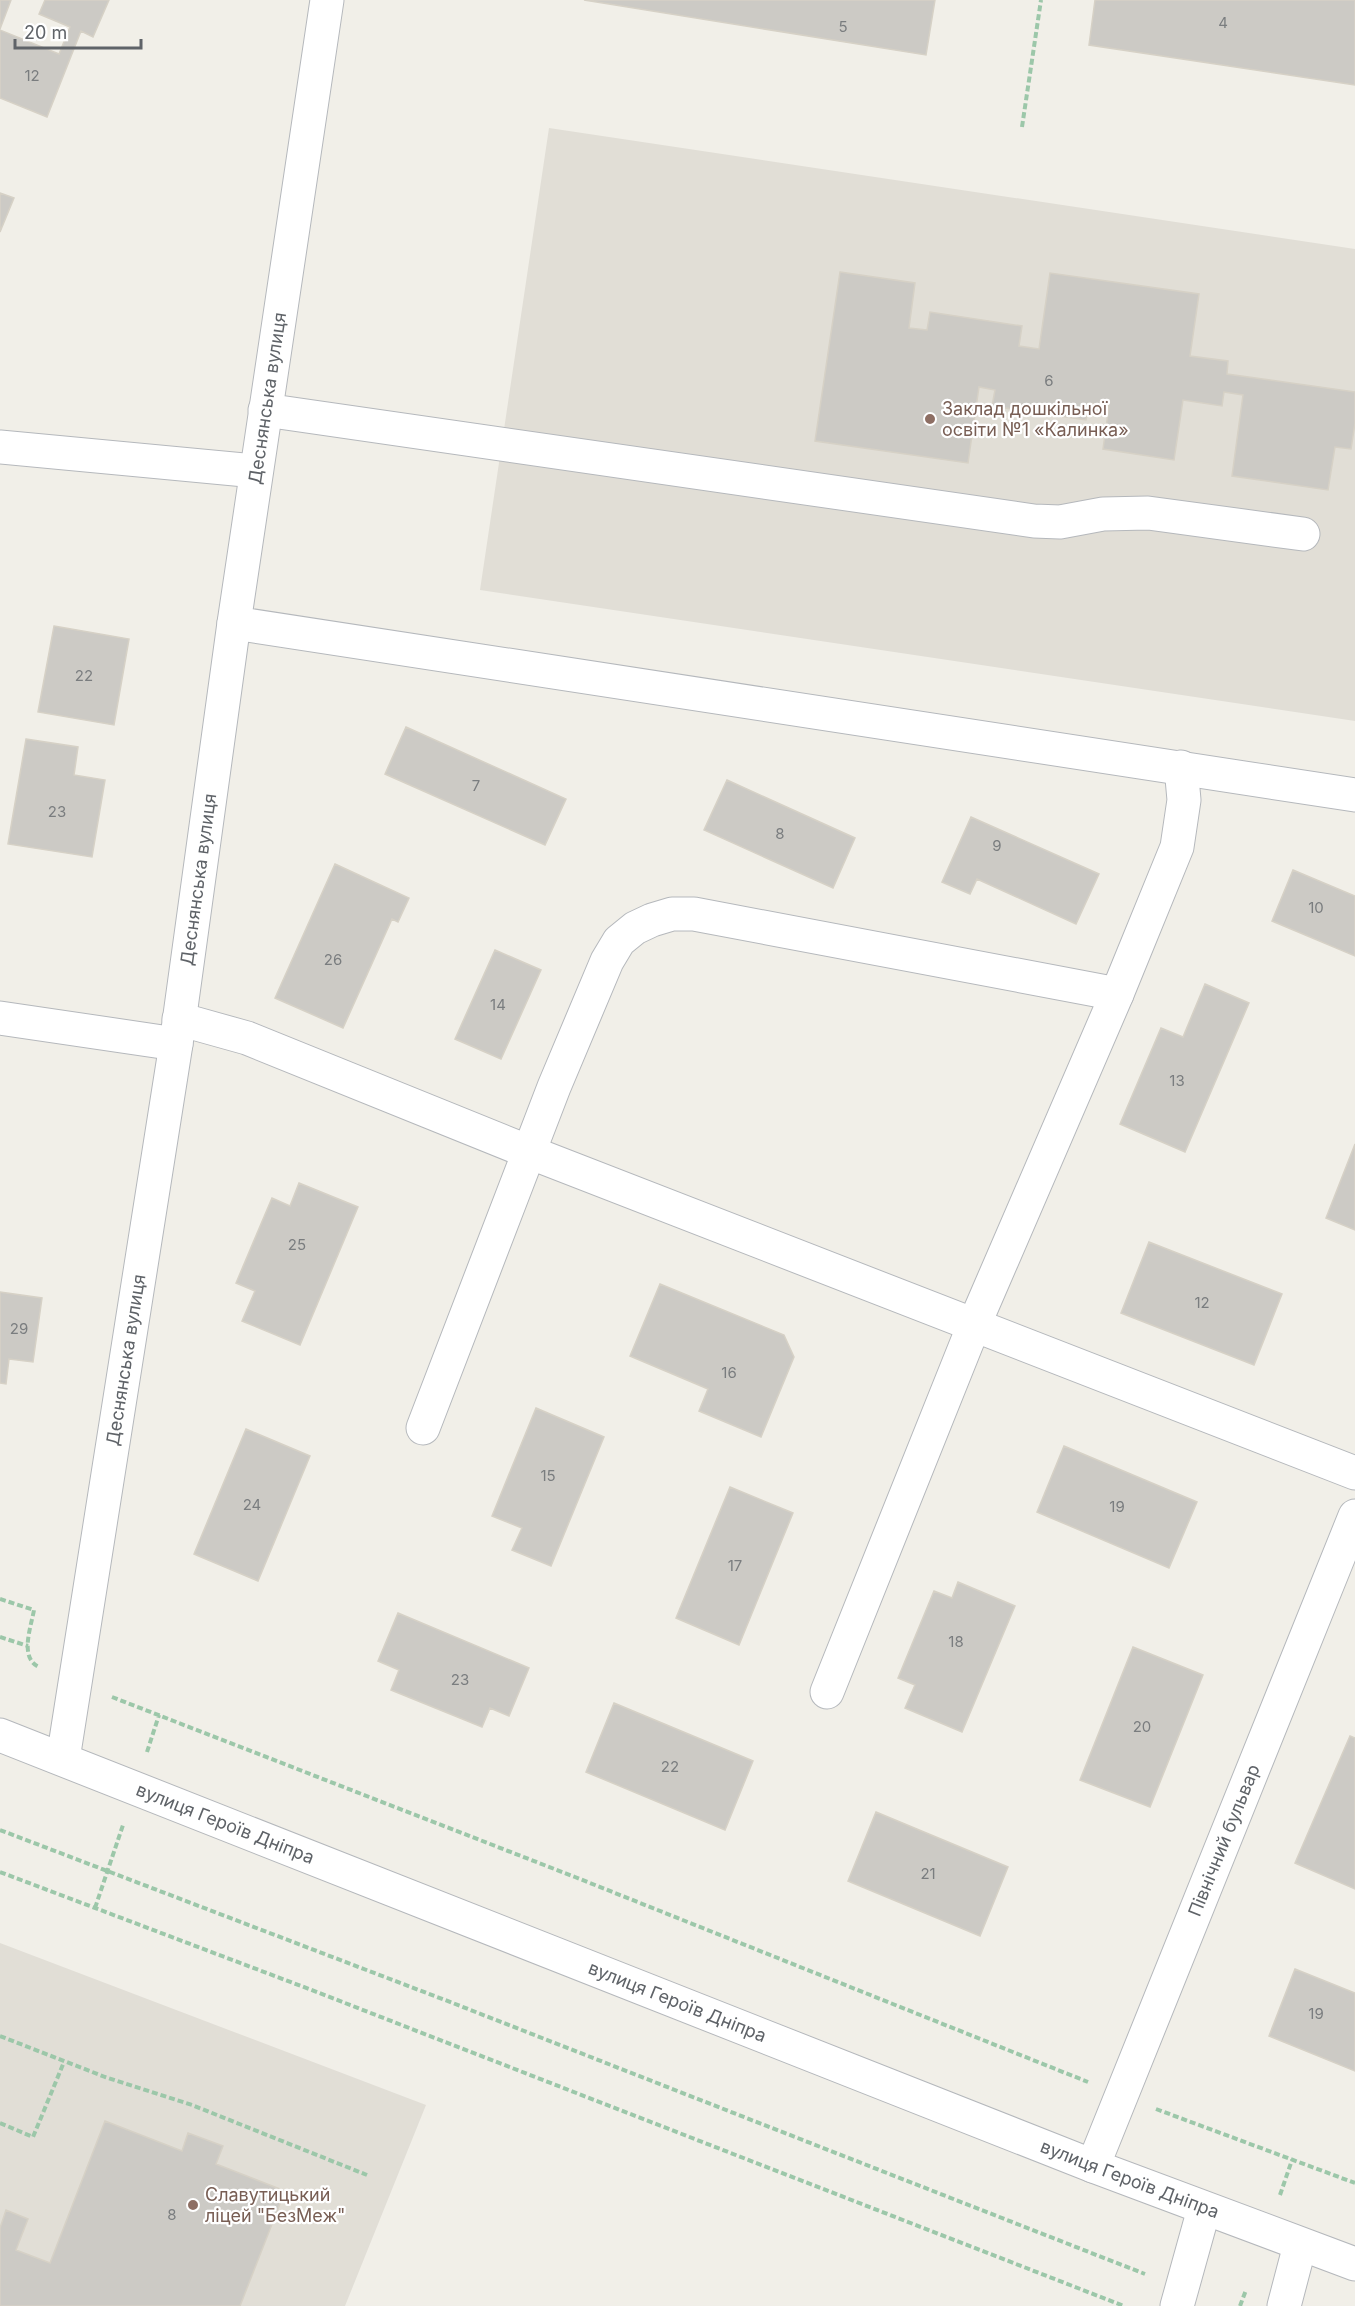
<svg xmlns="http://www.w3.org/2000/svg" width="1355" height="2306" font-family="Inter,sans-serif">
<rect width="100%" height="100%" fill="#f1efe8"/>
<path fill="#e1ded6" d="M549,128L1355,249V721L480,590Z
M0,1943L426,2105L345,2306H0Z"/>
<path fill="#cccac5" stroke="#d6d1c6" stroke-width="1.5" d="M0,0H11L0,29Z
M45,0H109L93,37L81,31L47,117L0,98V30L59,54L70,27L39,14Z
M584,0H935L926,55Z
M1095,0H1355V85L1089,45Z
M0,193L14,198L0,232Z
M840,272L915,283L909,328L927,330L930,312L1022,326L1019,346L1039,349L1050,273L1199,294L1190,356L1228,361L1227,374L1355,392V423L1351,449L1335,447L1328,490L1232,476L1243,395L1224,392L1222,406L1183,400L1174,460L1103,449L1109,406L1089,403L1086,420L992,406L995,390L979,387L968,463L815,441Z
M54,626L129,639L114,725L38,712Z
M406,727L566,799L545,845L385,774Z
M26,739L78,747L74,775L105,780L92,857L8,844Z
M727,780L855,838L833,888L704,830Z
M971,817L1099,874L1076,924L977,879L970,894L942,882Z
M335,864L409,898L398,922L392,919L343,1028L275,998Z
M1293,870L1355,896V956L1272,921Z
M495,950L541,970L501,1059L455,1039Z
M1205,984L1249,1003L1185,1152L1120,1124L1161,1028L1183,1037Z
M1355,1144V1230L1326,1218Z
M299,1183L358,1207L300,1345L242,1321L255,1291L236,1283L272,1198L290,1206Z
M1149,1242L1282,1294L1254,1365L1121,1313Z
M660,1284L784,1335L794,1357L761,1437L699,1411L708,1389L630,1356Z
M0,1292L42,1298L33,1362L9,1359L6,1384L0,1383Z
M536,1408L604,1437L551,1566L512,1550L522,1528L492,1516Z
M246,1429L310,1456L258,1581L194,1554Z
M1064,1446L1197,1502L1169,1568L1037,1512Z
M730,1487L793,1513L739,1645L676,1618Z
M958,1582L1015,1606L962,1732L905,1708L915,1685L898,1678L934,1591L952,1598Z
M398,1613L529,1668L509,1716L490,1708L482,1727L391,1690L399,1670L378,1661Z
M1133,1647L1203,1675L1150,1807L1080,1780Z
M614,1703L753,1761L725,1830L586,1772Z
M1350,1736L1355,1738V1889L1295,1863Z
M876,1812L1008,1867L980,1936L848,1881Z
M1295,1969L1355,1993V2071L1269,2036Z
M105,2121L182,2151L188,2133L223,2146L216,2164L285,2191L240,2306H0V2228L6,2210L28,2219L16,2250L50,2263Z"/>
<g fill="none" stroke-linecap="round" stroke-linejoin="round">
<defs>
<g id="minor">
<path d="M265,410L1034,521L1060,522L1103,514L1148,513L1303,534"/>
<path d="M0,447L256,471"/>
<path d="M234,623L1355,795"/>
<path d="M0,1018L176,1044"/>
<path d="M179,1019L247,1038L529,1152L1355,1473"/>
<path d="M423,1428L554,1087L607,961L619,941L635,928L652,920L672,914H694L1117,994"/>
<path d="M827,1692L974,1325L1117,994L1177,847L1184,800L1181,767"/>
<path id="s1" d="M0,1735L1093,2166L1355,2264"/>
<path id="s2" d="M63,1759L176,1044L234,623L327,0"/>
<path id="s3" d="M1093,2166L1355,1516"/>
<path d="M1177,2306L1204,2209"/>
<path d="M1284,2306L1300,2245"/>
</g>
</defs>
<use href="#minor" stroke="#b5b8bc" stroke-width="35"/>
<path stroke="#9cc7a9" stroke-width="4" stroke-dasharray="6 3" stroke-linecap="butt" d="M1022,127L1041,0
M0,1599L34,1610C31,1627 19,1658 39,1667
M0,1637L28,1646
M112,1697L575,1877L1088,2082
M147,1752L159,1715
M0,1830L445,2000L1145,2274
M0,1872L309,1989L1124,2306
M95,1908L123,1825
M0,2036L105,2077L192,2105L367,2175
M1156,2109L1355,2183
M0,2123L33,2137L64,2062
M1280,2195L1292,2160
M1240,2306L1246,2290"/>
<use href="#minor" stroke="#fff" stroke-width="33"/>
</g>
<g fill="#8d6e63" stroke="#fff" stroke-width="2">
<circle cx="930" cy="419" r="6"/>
<circle cx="193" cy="2205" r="6"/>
</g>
<g text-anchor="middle" stroke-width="4.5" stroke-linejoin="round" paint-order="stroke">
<g font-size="15" fill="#7a7d7f">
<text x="1223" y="28">4</text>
<text x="843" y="32">5</text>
<text x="32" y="81">12</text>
<text x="1049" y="386">6</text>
<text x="84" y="681">22</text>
<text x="476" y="791">7</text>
<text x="57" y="817">23</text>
<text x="780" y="839">8</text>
<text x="997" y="851">9</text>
<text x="1316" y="913">10</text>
<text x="333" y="965">26</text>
<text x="498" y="1010">14</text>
<text x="1177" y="1086">13</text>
<text x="297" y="1250">25</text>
<text x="1202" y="1308">12</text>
<text x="19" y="1334">29</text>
<text x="729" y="1378">16</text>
<text x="548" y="1481">15</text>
<text x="252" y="1510">24</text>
<text x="1117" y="1512">19</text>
<text x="735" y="1571">17</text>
<text x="956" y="1647">18</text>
<text x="460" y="1685">23</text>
<text x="1142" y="1732">20</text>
<text x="670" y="1772">22</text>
<text x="928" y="1879">21</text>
<text x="1316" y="2019">19</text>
<text x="172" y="2220">8</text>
</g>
<g font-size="18" fill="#5f6368" stroke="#fff">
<text dy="6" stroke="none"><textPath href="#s2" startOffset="1376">Деснянська вулиця</textPath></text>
<text dy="6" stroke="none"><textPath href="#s2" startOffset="890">Деснянська вулиця</textPath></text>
<text dy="6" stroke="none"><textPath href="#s2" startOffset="404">Деснянська вулиця</textPath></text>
<text dy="6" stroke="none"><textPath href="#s1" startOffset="242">вулиця Героїв Дніпра</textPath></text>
<text dy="6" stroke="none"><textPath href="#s3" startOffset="351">Північний бульвар</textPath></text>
<text dy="6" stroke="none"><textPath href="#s1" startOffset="728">вулиця Героїв Дніпра</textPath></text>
<text dy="6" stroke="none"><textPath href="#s1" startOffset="1214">вулиця Героїв Дніпра</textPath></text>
</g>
<g font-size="18" fill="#785e54" stroke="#fff" text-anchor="start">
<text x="942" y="415">Заклад дошкільної<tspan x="942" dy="21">освіти №1 «Калинка»</tspan></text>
<text x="205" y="2201">Славутицький<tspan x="205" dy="21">ліцей "БезМеж"</tspan></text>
</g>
</g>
<path d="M15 39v9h126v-9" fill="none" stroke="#5f6368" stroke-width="3"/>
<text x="24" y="39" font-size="18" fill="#5f6368" stroke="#ffffff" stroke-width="4.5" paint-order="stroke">20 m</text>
</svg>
